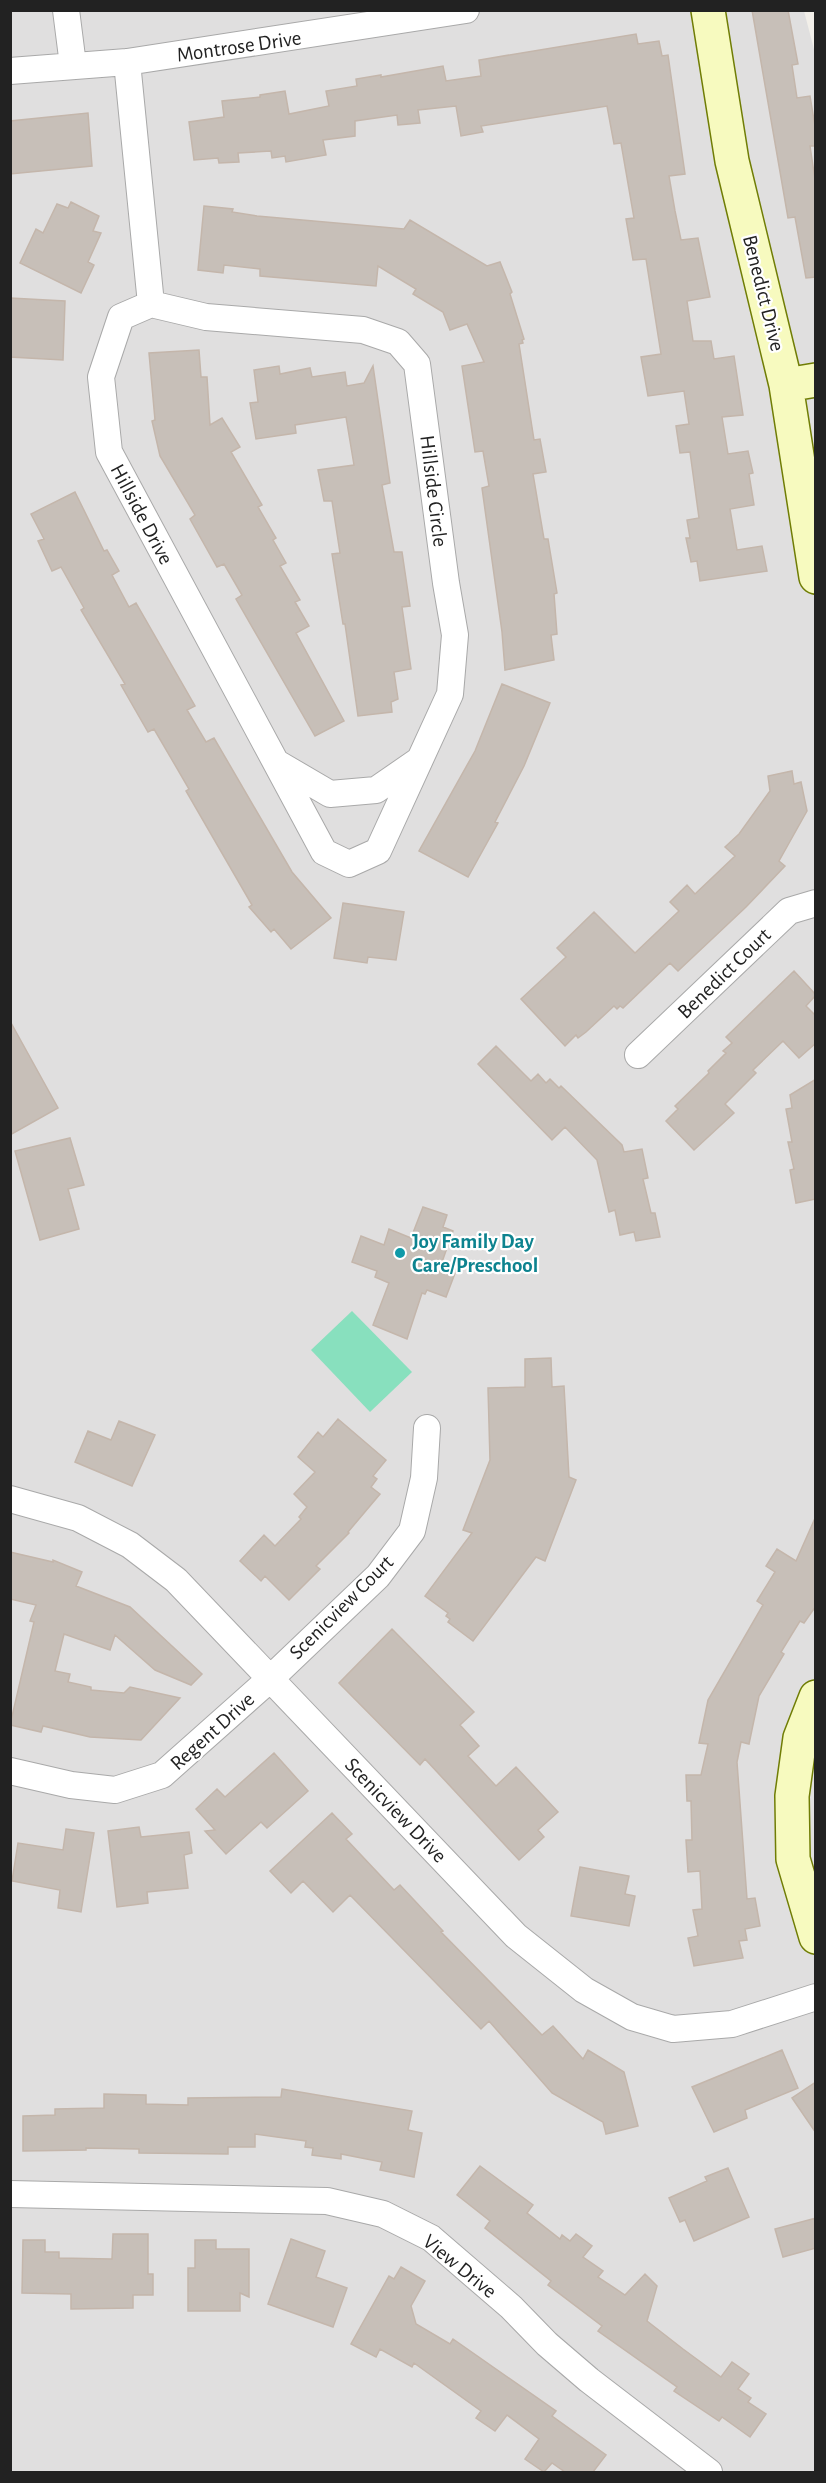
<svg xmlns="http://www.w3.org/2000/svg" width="826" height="2483" font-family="'Alegreya Sans',sans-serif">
<rect width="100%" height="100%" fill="#f2efe9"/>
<path fill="#e0dfdf" d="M11,11H804L816,57L815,2472H11Z"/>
<path fill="#88e0be" d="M352,1311L412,1372L370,1412L311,1350Z"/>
<path fill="#c7bfb8" stroke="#c4b6ab" stroke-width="1.5" d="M752,10H788L798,64L792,65L797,98L810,96L816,132V146H810L816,186V277L806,278L795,217L788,218Z
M636,34L638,44L659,41L662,56L668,55L685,174L669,176L675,211L681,240L698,238L710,297L687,301L693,341H711L714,359L734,356L743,415L722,417L728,454L748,451L753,473L749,474L754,505L730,509L737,550L762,546L767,571L700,581L697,561L691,562L686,538H690L687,520L699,518L690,452L680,453L676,426L689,424L684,391L648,396L641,357L661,354L646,259L633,260L626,219L634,218L621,143L614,144L607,106L481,126L483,132L461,136L456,106L418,110L420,123L398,125L397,115L355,121V136L323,140L326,155L286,162L285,156L272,158L271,151L238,153L239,162L219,163L218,158L194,160L189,122L224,117L222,101L260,97V95L285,91L289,114L329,106L326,91L357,86L356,79L381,75V77L443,66L446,81L481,76L479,60Z
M88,113L92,166L10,174V121Z
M71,202L99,216L93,231L101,233L88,262L94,265L81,293L20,263L36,229L43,233L57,204L68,208Z
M204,206L233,209L232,212L257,216L404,229L410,220L487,266L500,262L512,292L510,294L524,339L522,340L523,343L519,344L534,440L540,439L546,472L533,474L544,539H548L557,593L554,594L557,634L551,635L554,660L505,670L502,632L482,488L489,486L483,451L475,452L462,366L484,362L467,324L450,330L443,312L413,294L416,289L378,266L376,286L260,276V269L224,265L223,273L198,270Z
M10,298L65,301L63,360L10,357Z
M199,350L201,377H207L210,425L222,418L240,447L231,452L262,505L258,507L276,538L273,540L286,563L280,566L300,600L295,602L309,626L296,633L344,721L315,736L236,599L242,595L224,564L217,567L190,519L195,515L160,456L152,421L155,420L149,353Z
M279,366L280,374L310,368L312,377L345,372L347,386L364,383L373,366L390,483L382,485L394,552H402L410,606L402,607L411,669L394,672L398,699L391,702L392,712L358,716L345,624H343L332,554L340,553L332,501H324L318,470L354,465L346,417L295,425L296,433L256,439L250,403L258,402L254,370Z
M75,492L104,551L107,550L119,571L112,575L129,607L136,603L195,706L187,710L206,742L214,738L292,872L331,918L291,949L274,929L271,932L249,907L252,905L186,791L189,789L154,729L148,732L121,685L125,684L81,610L84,608L61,567L52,571L38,541L44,539L31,514Z
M502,684L550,703L524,766L495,822L498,823L468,877L419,851L475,751Z
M792,771L794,784L801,782L807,811L779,861L785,866L746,907L678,971L670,963L623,1008L620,1006L617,1009L614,1006L586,1032L578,1038L576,1035L565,1046L521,999L566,957L557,948L594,912L635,953L679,911L670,902L687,885L695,894L735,856L725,847L739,834L770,791L768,776Z
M343,903L404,912L396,960L368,957L367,963L334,958Z
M794,971L816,995L806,1006L816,1016V1043L799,1058L783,1041L753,1070L756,1073L725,1104L734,1113L694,1150L666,1121L678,1109L675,1106L709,1073L708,1071L726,1053L723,1051L732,1043L726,1037Z
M10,1021L58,1108L10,1135Z
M496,1046L531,1081L538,1074L546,1083L550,1079L559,1088L561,1086L622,1145L624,1152L642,1149L648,1178L643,1179L651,1213H655L660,1237L636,1241L634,1232L620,1235L615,1210L609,1212L597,1160L565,1127L552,1140L478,1064Z
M816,1079V1199L796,1203L790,1170L794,1169L788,1142H792L786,1109L792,1108L790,1095Z
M70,1138L84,1185L68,1189L79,1229L40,1240L15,1151Z
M423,1207L447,1215L443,1227L453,1231L442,1262L457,1268L446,1297L427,1290L425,1294L422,1293L407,1339L373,1325L389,1283L375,1277L377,1271L352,1262L361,1236L384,1245L389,1229L411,1238Z
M551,1358L552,1387L564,1386L569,1477L576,1480L545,1561L536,1557L473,1641L448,1622L450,1619L446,1616L448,1613L425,1596L472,1533L463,1530L490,1460L488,1388L525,1387V1359Z
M338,1419L386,1460L373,1476L377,1479L371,1487L380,1494L348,1532L349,1533L316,1566L320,1569L289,1600L265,1576L261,1581L240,1561L264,1535L275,1546L301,1519L299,1517L307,1507L294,1494L315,1472L298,1457L318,1432L323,1437Z
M119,1421L155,1435L132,1486L75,1462L88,1431L111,1440Z
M816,1516V1606L804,1623L800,1621L781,1652L784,1654L759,1696L749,1744L741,1742L737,1762L747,1899L755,1898L760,1926L745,1929L747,1940L739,1941L743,1958L694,1966L688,1938L698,1936L693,1910L702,1909L700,1871L688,1872L686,1840H692L691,1801H687L686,1775H701L708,1744L699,1743L708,1700L763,1605L757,1601L775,1572L766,1566L777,1549L796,1561Z
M10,1552L53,1562V1560L82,1572L76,1586L130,1607L202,1674L191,1685L155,1670L115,1635L110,1650L64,1634L55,1671L70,1674L68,1682L91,1687V1690L124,1693L130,1687L180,1698L141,1740L90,1737L43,1726L41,1732L10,1725L34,1622L30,1621L36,1605L10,1599Z
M392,1629L474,1712L460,1725L479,1746L468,1756L496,1786L516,1767L558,1812L538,1830L544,1837L519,1860L425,1759L420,1765L339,1683Z
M274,1753L308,1791L267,1828L261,1822L226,1854L205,1831L215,1830L196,1809L217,1789L225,1797Z
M332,1813L352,1834L346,1839L394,1890L400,1885L443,1931L441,1932L542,2035L553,2026L583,2059L588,2050L624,2072L638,2126L606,2134L603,2122L552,2093L489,2021L481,2029L350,1895L333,1912L303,1881L291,1893L270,1871Z
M139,1827L141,1837L189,1832L192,1853L184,1855L188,1888L147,1892L148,1903L117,1907L108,1831Z
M66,1829L94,1833L81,1912L58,1908L60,1890L12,1881L18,1843L63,1850Z
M580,1867L629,1876L625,1894L635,1896L629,1926L571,1916Z
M782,2050L798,2088L745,2110L747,2118L714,2132L692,2087Z
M816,2082V2133L792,2098Z
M282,2089L412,2111L408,2130L422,2133L414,2177L380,2170L382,2162L341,2154V2159L312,2155L313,2148L305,2147L306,2141L255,2134V2147H228V2154L139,2153V2149L86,2148V2150L23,2151V2116L55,2115V2109L104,2108V2094L146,2095V2104L188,2105V2098L281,2097Z
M480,2166L533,2205L527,2213L560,2239L562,2235L570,2241L576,2234L592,2246L583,2257L603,2271L598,2277L625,2295L645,2274L657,2286L647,2321L683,2349L721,2377L732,2362L749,2374L738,2389L751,2398L748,2402L766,2414L750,2437L722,2417L719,2421L674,2391L677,2387L598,2331L602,2326L548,2285L551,2281L485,2228L490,2221L457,2195Z
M728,2168L749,2217L694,2241L685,2220L680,2222L669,2198L707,2181L705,2177Z
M816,2218V2248L783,2257L775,2229Z
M113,2234H148V2274H153V2295H133V2308L71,2309V2294L22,2293L23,2240H45V2252H59V2258L112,2259Z
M291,2239L325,2251L316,2277L347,2288L333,2327L268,2304Z
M195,2240H216V2249H249V2297L240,2293V2311H188V2268H195Z
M401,2267L425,2281L411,2306L416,2324L450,2344L453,2339L556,2411L552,2416L606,2455L593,2472H565L552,2463L544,2472L525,2459L539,2439L507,2415L495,2431L476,2418L481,2411L414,2363L412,2367L380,2349L376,2357L351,2344L389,2276L394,2279Z"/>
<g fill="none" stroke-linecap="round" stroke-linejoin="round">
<defs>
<path id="street" d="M66,10L73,65
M127,62L151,304L121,317L101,377L109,452L324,852L349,864L378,851L450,694L455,635L446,583L417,364L398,342L363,330L206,317L151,304
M10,71L127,62L466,10
M277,763L330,794L376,790L418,761
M638,1055L789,911L816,903
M10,1499L78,1518L130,1545L176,1580L516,1936L584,1990L632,2017L673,2029L732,2024L816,1997
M10,1771L71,1785L115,1790L162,1775L270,1679L378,1576L412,1531L424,1478L427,1428
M10,2194L327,2201L383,2214L431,2238L511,2307L547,2344L589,2380L709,2472"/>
<path id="secondary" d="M708,10L732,161L786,385L816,577
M786,385L816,380
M816,1697L800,1738L792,1796L793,1859L816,1937"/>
</defs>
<use href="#street" stroke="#a9a9a9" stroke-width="28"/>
<use href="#secondary" stroke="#707d05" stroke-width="36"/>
<use href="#street" stroke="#fff" stroke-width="26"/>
<use href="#secondary" stroke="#f7fabf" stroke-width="33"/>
</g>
<circle fill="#0f9aa8" stroke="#fff" stroke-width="2" cx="400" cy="1253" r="6"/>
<g text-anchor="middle" stroke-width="4.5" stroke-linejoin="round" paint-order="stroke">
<g font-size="21" fill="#222" stroke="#fff">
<text transform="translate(239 46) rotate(-8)" y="7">Montrose Drive</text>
<text transform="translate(764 293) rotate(76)" y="7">Benedict Drive</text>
<text transform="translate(434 491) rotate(83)" y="7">Hillside Circle</text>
<text transform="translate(142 514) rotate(62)" y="7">Hillside Drive</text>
<text transform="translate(724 973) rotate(-44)" y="7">Benedict Court</text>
<text transform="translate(341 1607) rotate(-45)" y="7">Scenicview Court</text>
<text transform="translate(212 1731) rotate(-42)" y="7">Regent Drive</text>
<text transform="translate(396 1810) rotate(46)" y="7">Scenicview Drive</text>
<text transform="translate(460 2266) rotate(39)" y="7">View Drive</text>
</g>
<g font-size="21" font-weight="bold" fill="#0d838f" stroke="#fff" text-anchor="start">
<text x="412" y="1248">Joy Family Day<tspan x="412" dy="24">Care/Preschool</tspan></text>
</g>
</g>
<rect width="826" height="2483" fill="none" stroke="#222222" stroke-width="24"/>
</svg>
